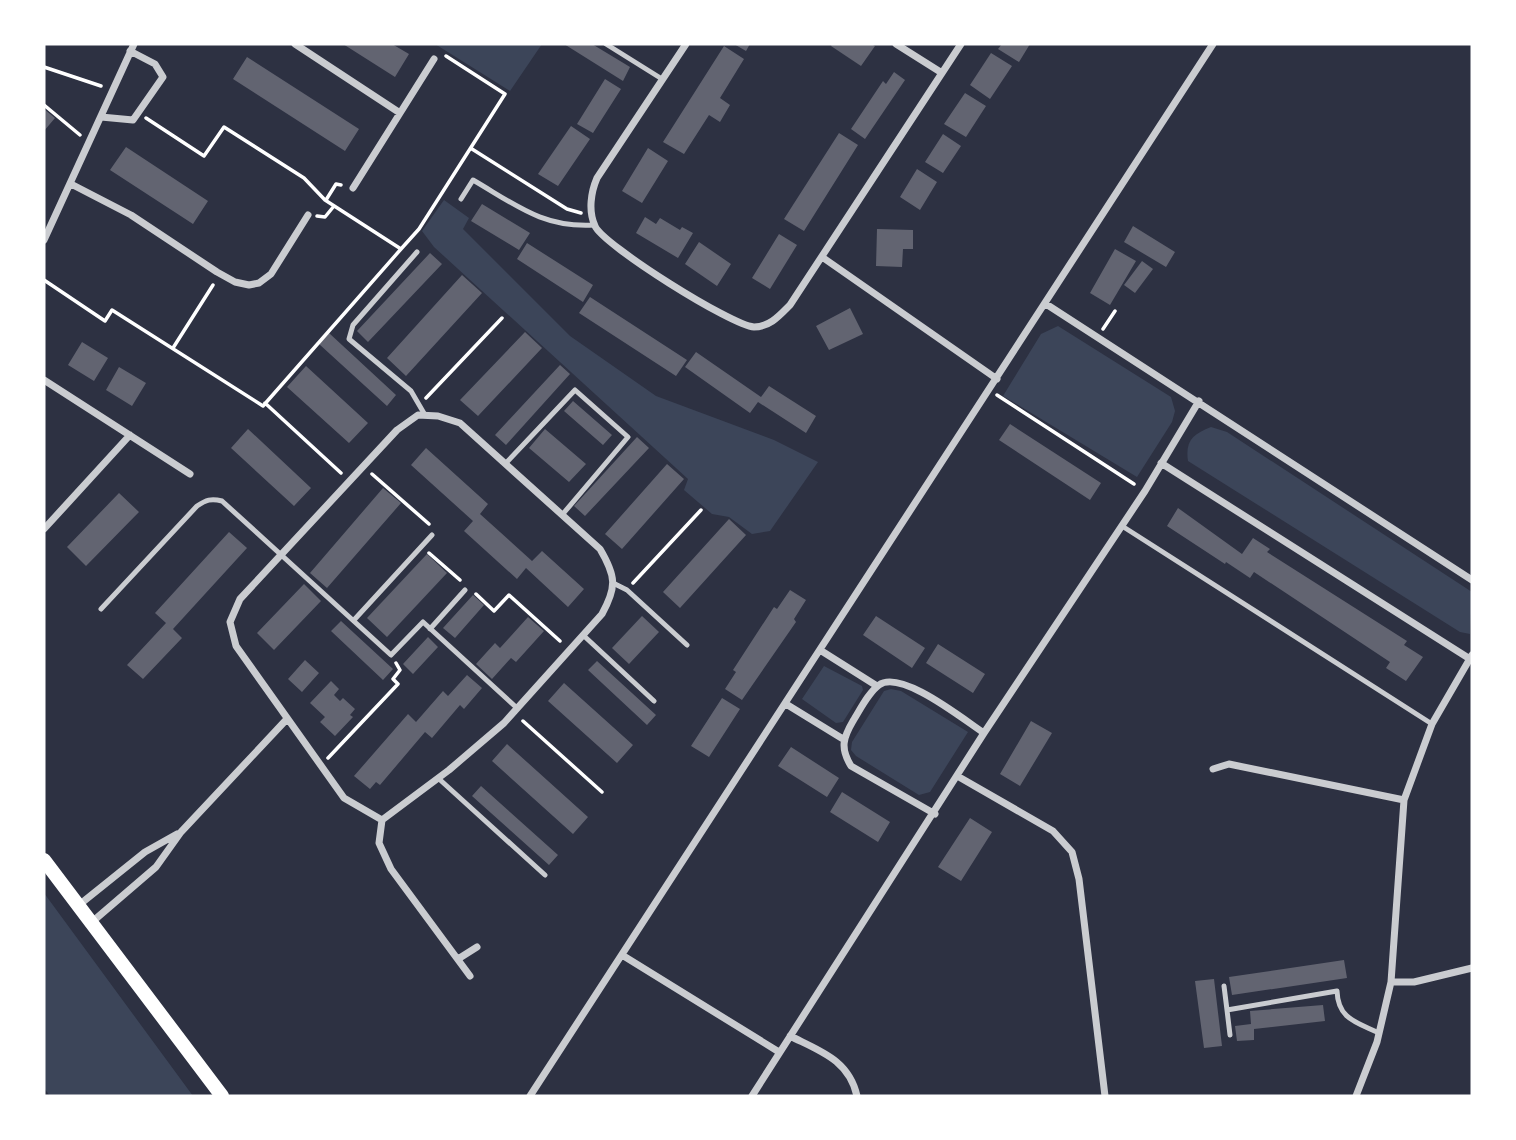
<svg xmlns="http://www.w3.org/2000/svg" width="1516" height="1140" font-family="'Asap Condensed',sans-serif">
<rect width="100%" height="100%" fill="#2d3142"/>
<path fill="#3c4559" d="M435,44H542L510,91Z
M444,200L469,218L463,229L570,336L656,396L774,440L818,462L770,531L752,534L729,517L712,514L684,490L688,479L434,247L422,231Z
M1058,326L1171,397L1175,411L1172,422L1137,477L1003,396L1041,334Z
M1211,427L1227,432L1472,592L1470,634L1460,632L1188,461C1185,441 1193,434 1211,427Z
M824,666L862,686L863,690L843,722L836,723L802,699Z
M891,689L901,691L968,732L930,792L919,795L856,756L851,750L852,742L884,691Z
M44,893L193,1096H50L44,1088Z"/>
<path fill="#626471" d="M343,44H392L409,54L395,77Z
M564,44H592L630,67L623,81Z
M734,44H750L746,51Z
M832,44H871L875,46L861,66L831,46Z
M1002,44H1030L1019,62L998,49Z
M724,46L744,59L720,98L730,105L720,122L709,115L684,154L663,142Z
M991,53L1012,66L990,99L970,85Z
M247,57L359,129L345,151L233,79Z
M894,72L905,80L865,139L851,129L883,81L886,84Z
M605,79L621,89L593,133L577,124Z
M965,93L986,106L966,137L944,124Z
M44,109L55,118L44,131Z
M571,126L590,139L558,186L538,174Z
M839,133L858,145L804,231L784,219Z
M943,134L961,146L943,173L925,162Z
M126,147L208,201L193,224L110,170Z
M648,148L668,161L642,203L622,191Z
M917,169L937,182L920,210L900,197Z
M482,204L530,233L519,250L471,221Z
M645,217L656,224L660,218L680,230L682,227L693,233L678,258L636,233Z
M1133,226L1175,252L1166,267L1124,242Z
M877,229L913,230V249H903L902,267L876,266Z
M779,234L797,245L770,289L752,278Z
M699,242L731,264L717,286L685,264Z
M527,243L593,285L583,302L517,259Z
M1115,249L1136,261L1110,305L1090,293Z
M430,253L442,264L368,342L357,331Z
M1142,261L1153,269L1135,293L1124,285Z
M462,275L482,293L406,376L387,358Z
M590,297L687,360L676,376L579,313Z
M850,308L863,334L829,350L816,326Z
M525,332L542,348L478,416L460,400Z
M329,333L396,395L387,406L319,344Z
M82,342L108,358L94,381L68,365Z
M696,352L761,397L769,386L816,416L806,433L758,402L750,413L685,367Z
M560,365L570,374L506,445L495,435Z
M306,366L368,423L349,443L287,387Z
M119,367L146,383L132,406L106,390Z
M573,401L612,435L603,445L564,411Z
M1010,424L1101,483L1090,500L999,440Z
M248,429L311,488L294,506L231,448Z
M545,429L586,464L569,482L529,448Z
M637,437L649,448L585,516L574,506Z
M426,448L488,504L480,514L532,561L542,551L584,589L568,607L526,568L517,579L464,531L473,521L411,465Z
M667,464L684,479L622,549L605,534Z
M383,488L401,503L327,588L310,573Z
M119,493L139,512L86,566L67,547Z
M1178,508L1242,554L1253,538L1270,549L1267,552L1407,641L1404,645L1423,657L1406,681L1386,668L1390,662L1254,572L1250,578L1226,562L1225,564L1167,526Z
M729,519L746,535L680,608L663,592Z
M229,532L247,548L173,629L182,638L143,679L127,665L166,623L155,613Z
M427,554L447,573L387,637L367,618Z
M304,584L321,601L274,650L257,633Z
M790,590L806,600L794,619L796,622L742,700L725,689L736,672L733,670L774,607L777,609Z
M473,595L484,605L455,638L443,628Z
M642,616L659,632L629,664L612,648Z
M876,616L925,648L912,668L863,635Z
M528,617L544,631L516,662L511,658L492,679L476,664L495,643L500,648Z
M341,621L393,669L383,680L331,631Z
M428,637L438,647L413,674L403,664Z
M938,644L985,674L973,693L926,663Z
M305,660L319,673L302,692L288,679Z
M597,661L656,715L647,725L588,670Z
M467,675L482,688L464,709L460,705L432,738L425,732L380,785L376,782L370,789L354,776L408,714L416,722L443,691L448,696Z
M331,681L339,689L334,695L340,701L343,698L355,709L350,715L353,717L335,736L320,722L325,717L310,703Z
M564,683L633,745L617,763L548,701Z
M722,698L740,709L709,757L691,746Z
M1031,721L1052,733L1020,786L1000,774Z
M507,744L588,817L573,834L492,761Z
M791,747L839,778L827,797L778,766Z
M481,786L558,855L549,865L472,796Z
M842,792L890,822L878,842L830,812Z
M970,818L992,832L961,881L938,867Z
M1344,960L1347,978L1232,995L1229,977Z
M1214,979L1222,1046L1204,1048L1195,981Z
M1323,1005L1325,1021L1254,1029V1040L1237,1041L1235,1026L1251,1024L1250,1011Z"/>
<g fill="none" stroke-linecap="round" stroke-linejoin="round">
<path stroke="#fff" stroke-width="3.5" d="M44,67L101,86
M44,105L80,135
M146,118L204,156L224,127L304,178L325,200L401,249L419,229L505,94L446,56
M472,149L567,209L581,213
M326,200L336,184L341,185
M317,216L325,217L334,206
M44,280L105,321L112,310L263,406L401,249
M1103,329L1115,311
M173,348L213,285
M997,395L1134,484
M426,398L502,318
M265,403L341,473
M372,474L429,524
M429,553L460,580
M633,583L701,510
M476,594L494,611L509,595L560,641
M523,721L602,792
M328,758L398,684L393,679L400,670L396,663"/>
<path stroke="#caccd0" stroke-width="5" d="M606,44L662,79
M461,199L473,180C516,205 543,228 594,225
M417,252L353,325L349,339L411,391L425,415
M506,463L575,390L628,437L562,515
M1122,526L1432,724
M613,583L627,590L687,645
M101,609L197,506C206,500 211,498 222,501L391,655L423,622L517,708
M354,620L432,535
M430,629L465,590
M583,635L654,701
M438,778L545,875
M1224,986L1227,1010
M1230,1035L1227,1010L1337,991C1338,1019 1356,1022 1379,1033"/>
<path stroke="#caccd0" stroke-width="7" d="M295,44L400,113
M686,44L597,178C591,192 588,211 595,226C603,245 732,326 754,327C770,327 780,315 790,305L961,44
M896,44L942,73
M101,117L133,120L163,77L155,64L130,51
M71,184L131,215L217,272L235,282L249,285L259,283L271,274L308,215
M353,188L434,59
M44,240L134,44
M822,257L997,379
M1046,304L1472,580
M44,380L190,474
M418,415L438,416L460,423L600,549C616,576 617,587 602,614L504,723L449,770L382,820L344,798L236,646L230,622L240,599L397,430Z
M1161,463L1470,659
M44,529L130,435
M820,650L877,686
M786,704L843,739
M1213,769L1229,764L1404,800
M959,777L1053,831L1072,852L1079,879L1105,1096
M935,814L851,766C840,748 843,738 853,721C860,710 868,693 879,685C901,669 964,720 984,733
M382,820L379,843L391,869L470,976
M79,905L145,852L177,834
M92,922L156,867L181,832L286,720
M622,955L779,1052
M458,959L477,947
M1391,982H1414L1472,968
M790,1036C820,1051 849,1060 857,1096
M530,1096L1213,44
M752,1096L984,733L1145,491L1199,401
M1356,1096L1377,1042L1391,982L1404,800L1432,724L1472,655"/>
<path stroke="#fff" stroke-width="14" d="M44,860L222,1096"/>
</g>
<rect width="1516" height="1140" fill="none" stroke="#ffffff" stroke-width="91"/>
</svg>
